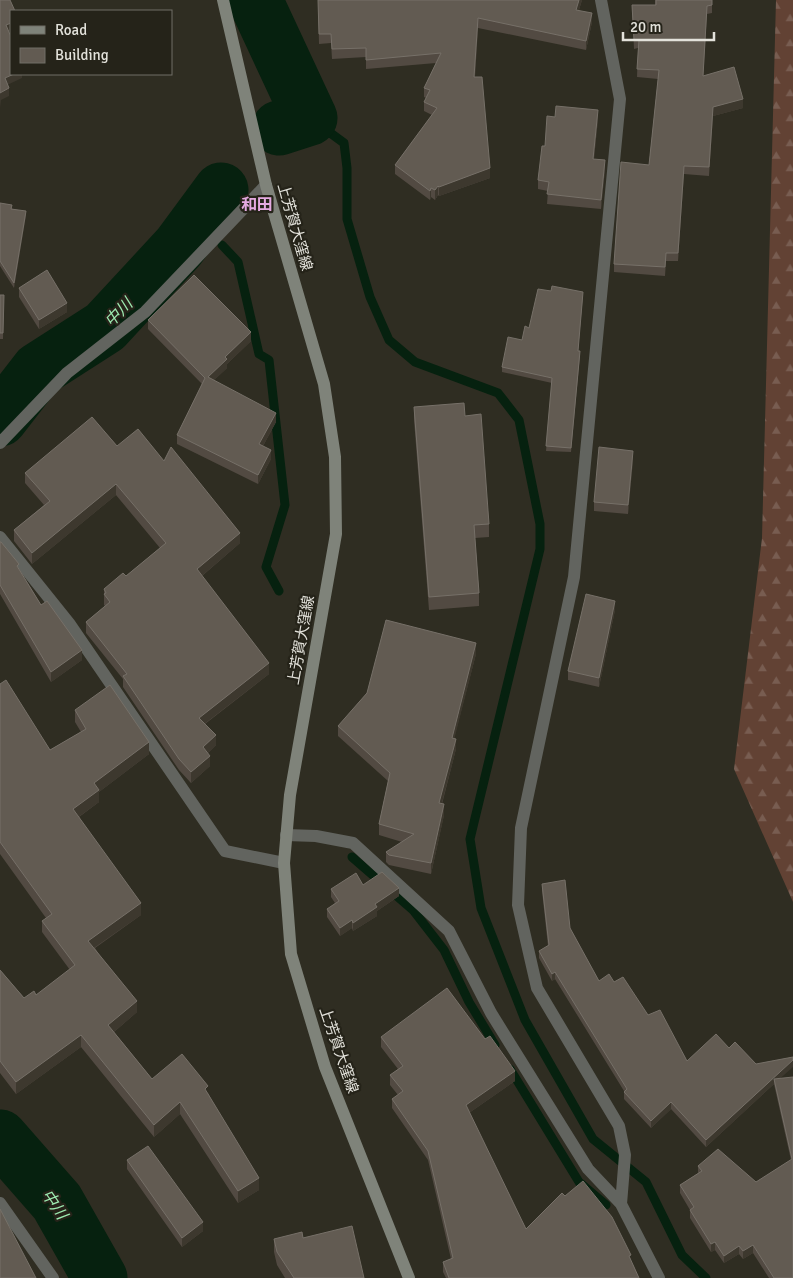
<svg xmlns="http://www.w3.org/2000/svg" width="793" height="1278" font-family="Signika,'Noto Sans JP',sans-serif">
<defs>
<pattern id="forest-firs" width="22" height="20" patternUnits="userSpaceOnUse" patternTransform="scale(1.25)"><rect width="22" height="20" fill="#624234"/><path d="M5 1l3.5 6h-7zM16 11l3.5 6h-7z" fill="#785d51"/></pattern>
</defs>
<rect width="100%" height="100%" fill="#2f2d22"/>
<path fill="url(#forest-firs)" d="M776,0H793V902L734,769L762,538Z"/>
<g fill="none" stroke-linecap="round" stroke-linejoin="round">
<path stroke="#06210f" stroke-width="9" d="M310,118L344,143L347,168V219L370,297L389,340L415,362L498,393L519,420L540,524V549L470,839L481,908L525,1020L593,1139L646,1182L682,1255L706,1278
M200,219L207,227
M222,245L238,262L259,354L269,360L285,505L266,567L279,591
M352,857L413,910L444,950L469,1002L495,1045
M510,1069L579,1182L606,1205"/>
<path stroke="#06210f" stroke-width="55" d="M255,0L310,118L279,128
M0,419L38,370L105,327L179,247L221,190
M0,1137L57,1202L100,1278"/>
<path stroke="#62645f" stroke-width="12" d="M601,0L620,99L574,577L521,828L518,905L537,988L619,1126L625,1155L621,1204
M0,443L67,373L145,312L266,185
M0,537L69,623L225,851L284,863
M286,835L316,836L353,843L449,931L491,1013L588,1169L621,1204L659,1278
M0,1203L53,1278"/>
<path stroke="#7f837a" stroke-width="12" d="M223,0L266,185L324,384L335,457L336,534L290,795L284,863L291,954L325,1067L409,1278"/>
</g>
<path fill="#524a42" d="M318,0H582L579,10L592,22L586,50L478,28L475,77L490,178L439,196L438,195L435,200L431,197L430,200L395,174V165L432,115L424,111V102L426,98L424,97V88L436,63L366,69V57L332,59L331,43L319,44Z
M655,0H712V13L707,14L703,76L743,108L713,116L709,176L684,174L678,261H666L665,276L614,272V264L649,165L658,79L637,77L638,48L634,49L632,5H655Z
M555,117L598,119L594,159L605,169L601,209L547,204L548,191L538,189V180L545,146Z
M0,203L26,215L14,288L0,266Z
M19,288L67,312L39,329L19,297Z
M0,295H4L3,339H0Z
M583,296L578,351L580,355L571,452L546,451L552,383L502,372V367L522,340L529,328Z
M148,320L251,341L227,364V368L214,380L276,422L263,446L271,459L258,484L177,444V435L202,384L148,329Z
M414,407L465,416L489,524V537L475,538L479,593V606L429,610L414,420Z
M117,446L164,461L240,543L202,576L269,674L205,724L216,745L208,753L210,766L191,783L179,770L123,687V679L86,633V622L105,606L104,605V589L126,576L160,548L116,495L32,564L14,541V530L44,505L25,483V473Z
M633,460L628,514L594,511V502Z
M0,542L19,569L41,605L82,660L51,682L0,594Z
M615,610L599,687L568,680V671Z
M476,654L454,738L456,749L442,804L444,815L431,874L389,865L386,862V852L402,842L379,835V824L388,781L338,736V726Z
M0,684L50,750L81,732L75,722V710L149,754L99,792V802L79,817L141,915L95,948L137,1012L114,1032L152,1079L208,1093L259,1190L238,1203L180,1114L154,1137L81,1047L16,1094L0,1073V970L24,998L36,995L70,970L42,932V921L46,918L0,854Z
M542,884L570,928L599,981L614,982L648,1015L687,1061L729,1048L780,1079L793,1077V1278H769L753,1253L743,1259L739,1254L724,1263L715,1250L711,1252L690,1218V1210L680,1193V1185L698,1173V1166L756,1182L791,1160L774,1084L706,1147L671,1109L651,1128L624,1099V1091L555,979L552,981L539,958V951L548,946L542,891Z
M363,885L399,896L377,911V916L353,931L352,928L340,936L327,917V909L335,903L331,897V889Z
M381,1037L515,1081L469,1113L526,1229L631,1261L639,1278H446L443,1272V1262L451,1259L428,1160L392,1108V1099L398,1095L390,1085V1075L398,1069L381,1047Z
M127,1160L203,1231L182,1247L127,1169Z
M303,1238L364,1278H285L277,1265L274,1252V1239Z"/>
<path fill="#3d382e" d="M579,0H582L576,19V10Z
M707,6V14L703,84V76Z
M592,13V22L586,50V41Z
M478,18V28L474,86V77Z
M11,23V30L6,33V25Z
M14,74H22V78L5,86V78Z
M9,88V96L1,100L0,108V93Z
M743,99V108L713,116L709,176L713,107Z
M598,110V119L593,168V159Z
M605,160V169L601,209V200Z
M684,166V174L678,261V253Z
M490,168V178L439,196V187Z
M438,186V195L435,200V190Z
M431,188V197L430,200V191Z
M26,211V215L14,288V283Z
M67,303V312L39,329V320Z
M251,332V341L227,364V368L208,386V377L225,357Z
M580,351V355L571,452V448Z
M276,413V422L259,453V444Z
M271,450V459L258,484V475Z
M633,451V460L628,514V505Z
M116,484V495L32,564V553Z
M240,533V543L197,580V569Z
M615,601V610L599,687V678Z
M476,643V654L452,748V738Z
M82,650V660L51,682V672Z
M269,663V674L199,728V718Z
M216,735V745L203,758V747Z
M456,739V749L439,814V803Z
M149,742V754L99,792V802L73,821V809L94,783Z
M210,756V766L191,783V772Z
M444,804V815L431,874V863Z
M399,888V896L377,911V916L353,931V923L375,904Z
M141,903V915L88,952V941Z
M352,920V928L340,936V928Z
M555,972V979L552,981V974Z
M137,1001V1012L108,1037V1025Z
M81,1035V1047L16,1094V1082Z
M793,1060V1067L775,1083L774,1079V1084L706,1147V1140Z
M515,1071V1081L466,1115V1105Z
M180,1102V1114L154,1137V1125Z
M671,1102V1109L651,1128V1121Z
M259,1178V1190L238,1203V1191Z
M203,1222V1231L182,1247V1238Z
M715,1242V1250L711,1252V1244Z
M753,1245V1253L743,1259V1251Z
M739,1246V1254L724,1263V1256Z"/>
<path fill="#625b52" stroke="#767068" d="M0,0H10L15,11H11V23L6,25L11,37V74H14L5,78L9,88L0,93Z
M318,0H579L576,10L592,13L586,41L478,18L474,77H482L490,168L439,187L438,186L435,190L431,188L430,191L395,165L437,108L424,102L430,90L424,88L441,53L366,60V48L332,49L331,34H319Z
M656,0H712V5L707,6L703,76L734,67L743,99L713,107L709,167L684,166L678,253H666L665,267L614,264L621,162L649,165L659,70L637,69L639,40H634L632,5H656Z
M556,106L598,110L593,159L605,160L601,200L547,194L549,182L538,180L542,146H545L547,116L555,117Z
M0,203L12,205L11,209L26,211L14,283L0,261Z
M47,270L67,303L39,320L19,288Z
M194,275L251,332L225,357L227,359L208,377L276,413L259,444L271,450L258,475L177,435L205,378L148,320Z
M552,286L583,292L578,351H580L571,448L546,446L552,378L502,367L508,337L522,340L525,326L529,328L538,289L551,291Z
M0,295H4L3,333H0Z
M464,403L465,416L481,414L489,524L474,525L479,593L429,597L414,407Z
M92,417L117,446L138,429L164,461L171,447L240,533L197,569L269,663L199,718L216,735L203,747L210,756L191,772L179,759L123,676L127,674L86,622L110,602L104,594L106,593L104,589L123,573L126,576L166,543L116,484L32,553L14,530L50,501L25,473Z
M599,447L633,451L628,505L594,502Z
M0,542H1L19,564L17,566L41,605L47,601L82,650L51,672L0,585Z
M586,594L615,601L599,678L568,671Z
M386,620L476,643L452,738L456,739L439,803L444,804L431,863L389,855L386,852L414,834L379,824L390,773L338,726L367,693Z
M6,680L50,750L86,729L75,710L110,685L149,742L94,783L99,790L73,809L141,903L88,941L137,1001L108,1025L152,1079L182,1054L208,1086L205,1089L259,1178L238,1191L180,1102L154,1125L81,1035L16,1082L0,1061V970L24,998L34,991L36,995L75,965L42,921L52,914L0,842V684Z
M382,872L399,888L375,904L377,907L353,923L352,920L340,928L327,909L339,901L331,889L356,873L363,885Z
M565,880L570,928L599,981L609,974L614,982L623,977L648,1015L660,1010L687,1061L716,1034L729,1048L735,1042L756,1064L793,1057V1060L706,1140L671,1102L651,1121L624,1092L627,1089L555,972L552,974L539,951L549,945L542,884Z
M447,988L485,1039L490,1036L515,1071L466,1105L526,1229L562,1193L565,1196L583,1181L612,1217L631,1255L629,1256L639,1278H449L443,1262L453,1258L428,1151L392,1099L403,1091L390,1075L403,1066L381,1037Z
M793,1077V1278H774L753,1245L743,1251L739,1246L724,1256L715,1242L711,1244L690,1210L694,1207L680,1185L702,1171L698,1166L718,1149L756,1182L792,1159L774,1079Z
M148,1146L203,1222L182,1238L127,1160Z
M0,1209L36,1278H0Z
M352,1226L364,1278H294L277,1252L274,1239L302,1232L303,1238Z"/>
<g text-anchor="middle" stroke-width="4.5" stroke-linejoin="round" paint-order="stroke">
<g font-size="15" fill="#e3e2db" stroke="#252319">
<text transform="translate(295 227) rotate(74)" y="5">上芳賀大窪線</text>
<text transform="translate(301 640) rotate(-80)" y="5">上芳賀大窪線</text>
<text transform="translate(339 1050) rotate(71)" y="5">上芳賀大窪線</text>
</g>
<g font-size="16" font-weight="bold" fill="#e4aae1" stroke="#252319">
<text x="257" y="210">和田</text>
</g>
<g font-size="16" font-style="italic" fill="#9debb1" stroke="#252319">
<text transform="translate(118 312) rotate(-46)" y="6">中川</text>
<text transform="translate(55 1204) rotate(55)" y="6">中川</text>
</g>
</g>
<rect x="10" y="10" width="162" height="65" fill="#252319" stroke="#716f67"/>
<rect x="20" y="26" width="25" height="8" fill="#7f837a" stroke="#716f67"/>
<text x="55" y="35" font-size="15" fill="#e3e2db">Road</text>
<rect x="20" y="48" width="25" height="15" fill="#625b52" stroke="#716f67"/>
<text x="55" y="60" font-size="15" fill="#e3e2db">Building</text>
<path d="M623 32v8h91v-8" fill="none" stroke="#e3e2db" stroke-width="2.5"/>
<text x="630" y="32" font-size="15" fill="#e3e2db" stroke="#252319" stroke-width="4" paint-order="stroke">20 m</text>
</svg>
